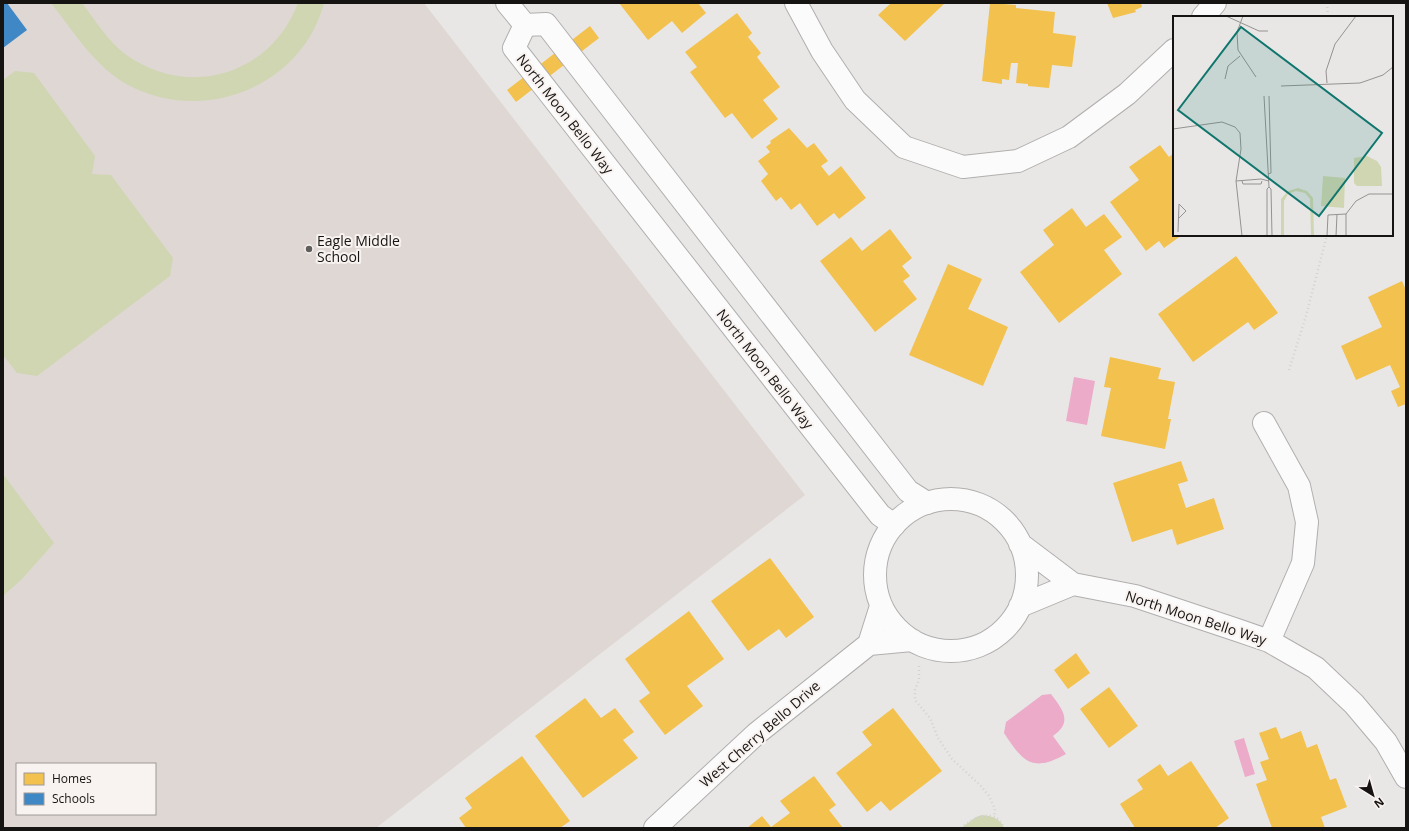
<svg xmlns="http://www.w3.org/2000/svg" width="1409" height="831" font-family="'Open Sans',sans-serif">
<rect width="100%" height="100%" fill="#e9e7e5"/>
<path fill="#dfd7d3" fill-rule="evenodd" d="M3,3H424L805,495L376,828H3ZM17,764H155V814H17Z"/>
<path fill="#d0d6b2" d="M51,3H82C95,20 108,41 125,54C188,100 271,75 298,3H324C302,87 203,125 128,85C95,67 74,32 51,3Z
M15,71L34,73L95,156L92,174L111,175L173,258L170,276L37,376L17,373L3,355V80Z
M3,474L54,543L22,579L3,596Z
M982,815C992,816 1000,818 1004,828H961L976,817Z"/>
<path fill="#ecabc9" d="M1074,377L1095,381L1087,425L1066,421Z
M1051,694C1063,710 1073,722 1053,736L1066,754C1032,773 1023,762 1004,733L1006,722L1042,695Z
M1244,738L1255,774L1245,777L1234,741Z"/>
<path fill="#f2c14e" d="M619,3H698L706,13L682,33L672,21L648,40Z
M891,3H945L905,41L878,15Z
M990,3L1016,5V8L1055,12L1053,33L1076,36L1072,67L1052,65L1049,88L1028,86V84L1016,83L1018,63H1011L1009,80L1002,79V84L982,81Z
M1107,3H1141L1142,7L1135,10L1136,12L1113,18Z
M737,13L752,33L748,37L761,53L757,57L780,87L763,100L778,119L752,139L732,113L725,118L690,72L697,67L685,52Z
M590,26L599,38L516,102L507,90Z
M789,128L807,148L814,143L828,161L821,166L829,176L841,166L866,198L839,219L834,213L817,226L800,203L791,210L781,197L776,201L761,181L768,174L758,161L770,152L766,147L771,143L770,141Z
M1160,145L1169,157L1174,153V235H1182L1164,248L1159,241L1146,251L1110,202L1139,180L1129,167Z
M1072,208L1086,227L1104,214L1122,237L1104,250L1122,274L1059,323L1020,272L1054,245L1043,230Z
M890,229L912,258L902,266L910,276L903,281L917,299L875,332L820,261L851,237L862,251Z
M1236,256L1278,313L1254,330L1248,322L1193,362L1158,314Z
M948,264L982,279L968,309L1008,327L983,386L909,355Z
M1402,281L1406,290V404L1398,407L1391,391L1400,387L1390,365L1356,380L1341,346L1382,327L1368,297Z
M1110,357L1161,368L1158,379L1175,382L1168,419H1171L1165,449L1101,436L1111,388L1104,387Z
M1181,461L1188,481L1178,484L1186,508L1214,498L1224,529L1177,545L1172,529L1132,542L1113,483Z
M770,558L814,617L786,638L779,629L748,651L711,601Z
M689,611L724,659L687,686L703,706L665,735L639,701L650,693L625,659Z
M1076,653L1090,673L1068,689L1054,670Z
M1109,687L1138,726L1109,748L1080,709Z
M585,698L601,718L615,708L634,732L623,740L638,758L583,798L535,736Z
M893,708L942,771L890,811L881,801L867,812L836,773L872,745L862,732Z
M1276,727L1281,739L1301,731L1307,748L1317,744L1330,780L1336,778L1347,807L1321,817L1325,828H1272L1256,784L1267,780L1260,762L1269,759L1259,733Z
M522,756L570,821L560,828H466L459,818L472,808L465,798Z
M1191,761L1229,818L1215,828H1135L1120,804L1143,789L1137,780L1160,764L1168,776Z
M814,776L836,805L829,810L843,828H747L762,816L771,827L790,813L780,801Z"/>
<path fill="#3f88c5" d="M3,3H7L27,30L3,48Z"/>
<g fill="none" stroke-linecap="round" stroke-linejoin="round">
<defs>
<path id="street" d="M796,3L822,51L855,100L904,147L963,167L1018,161L1069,137L1127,94L1174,50
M1203,17L1215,3
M1264,423L1299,486L1307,522L1303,563L1269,641
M875 575a76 76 0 1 1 152 0a76 76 0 1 1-152 0Z
M1073,584L1135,596L1237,630L1269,641L1316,668L1354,704L1386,742L1406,777
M881,606L869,644L912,640
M1020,606L1073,584L1020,544
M655,828L756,734L869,644"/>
<path id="secondary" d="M507,3L525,25
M525,25L514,48L880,515L894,525
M525,25L546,24L908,491L927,503"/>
</defs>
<use href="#street" stroke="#b1afae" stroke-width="24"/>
<use href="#secondary" stroke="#b1afae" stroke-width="24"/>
<path stroke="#d2d2d1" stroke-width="2.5" stroke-dasharray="1 3" stroke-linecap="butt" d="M1327,3L1328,17
M1289,370L1306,316L1327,235
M919,666V680L915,690V700L930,718L938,738L952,759L980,785L989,796L995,809L994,817
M961,828C973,817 996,807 1004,828"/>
<use href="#street" stroke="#fcfbfb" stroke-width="22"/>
<use href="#secondary" stroke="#fcfbfb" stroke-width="22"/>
</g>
<circle fill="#605e5c" stroke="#f8f3f0" stroke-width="1.5" cx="309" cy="249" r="4"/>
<g text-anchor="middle" stroke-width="4" stroke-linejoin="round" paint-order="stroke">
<g font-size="14" fill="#161413" stroke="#f8f3f0">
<text transform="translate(565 114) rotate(52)" y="5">North Moon Bello Way</text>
<text transform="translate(765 369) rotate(52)" y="5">North Moon Bello Way</text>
<text transform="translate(1196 618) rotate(18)" y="5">North Moon Bello Way</text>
<text transform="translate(760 734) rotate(-41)" y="5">West Cherry Bello Drive</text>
</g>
<g font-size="14" fill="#161413" stroke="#f8f3f0" text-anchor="start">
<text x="317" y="246">Eagle Middle<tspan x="317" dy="16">School</tspan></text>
</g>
</g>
<g transform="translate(1173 16)">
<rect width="220" height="220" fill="#e9e7e5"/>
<path d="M194,140L204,145L208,151L209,170H184L181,167V142ZM150,160L172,162L171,192L148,190ZM125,172L134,175L140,182L141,220H138L137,183L132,177L123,175L115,178L111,185V220H108V183L115,175Z" fill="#d0d6b2"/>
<path fill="none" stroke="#959391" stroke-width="1" d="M53,0L86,15H95M70,0L64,16L65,34L83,61M52,63L55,50L67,40M154,67L153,55L162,28L183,0M108,70L187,67L210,59L220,51M91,80L96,171L94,173V220M0,113L49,106L62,111L67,117L68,133L63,165L69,220M95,158L98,157L96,80M63,165L88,163L96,165M69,165L70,168H88L89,165M96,171L98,173L99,220M5,216L6,188L13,195L6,202M154,220L155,199L173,198M163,220L164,198M173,220V198L183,185L196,178H220"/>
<path fill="#0f766e" fill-opacity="0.15" stroke="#0f766e" stroke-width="2" d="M68,11L209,117L146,200L5,94Z"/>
<rect width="220" height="220" fill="none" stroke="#161413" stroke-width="2"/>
</g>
<rect width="1409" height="831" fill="none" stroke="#161413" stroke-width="8"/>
<rect x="16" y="763" width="140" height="52" fill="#f8f3f0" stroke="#9e9a98"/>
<rect x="24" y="773" width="20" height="12" fill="#f2c14e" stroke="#9e9a98"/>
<text x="52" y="783" font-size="12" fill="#161413">Homes</text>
<rect x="24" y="793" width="20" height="12" fill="#3f88c5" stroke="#9e9a98"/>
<text x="52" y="803" font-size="12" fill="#161413">Schools</text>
<g transform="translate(1373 795) rotate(143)" stroke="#f8f3f0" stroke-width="3" paint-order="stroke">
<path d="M0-3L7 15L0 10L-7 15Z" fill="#161413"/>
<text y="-6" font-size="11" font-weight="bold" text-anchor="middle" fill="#161413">N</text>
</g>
</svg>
